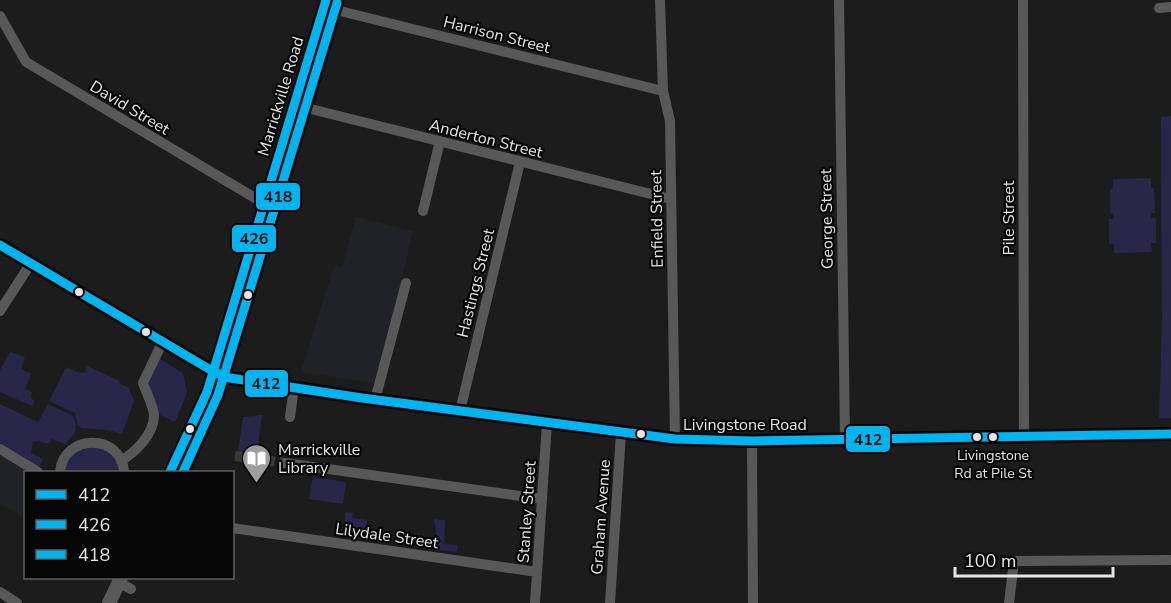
<svg xmlns="http://www.w3.org/2000/svg" width="1171" height="603" font-family="'Nunito Sans',sans-serif">
<rect width="100%" height="100%" fill="#1c1c1d"/>
<path fill="#212128" d="M356,217L413,231L377,384L301,372L334,265L342,267Z
M0,445L45,472H26L25,519L0,503Z"/>
<path fill="#282749" d="M1171,116V418H1159L1162,321L1161,117Z
M1151,178V188H1154L1155,213H1151V218H1156V243H1151L1152,252L1114,253V244H1109V219H1114L1113,214L1110,213V189H1113V179Z
M10,352L25,357L21,369L31,374L25,389L32,392L31,398L35,401L32,406L0,392V370Z
M160,359L183,373L187,393L175,422L158,414L149,384Z
M87,366L120,381L119,383L129,388L134,401L122,434L109,430L82,428L78,425L75,413L49,401L66,367L80,373L85,372Z
M0,404L38,422L48,404L73,416C79,428 74,436 65,444L52,439L49,444L38,441L33,442L31,453L43,459L39,468L0,445Z
M262,415L257,454L238,452L243,417Z
M86,443L112,452L121,472H62L64,461Z
M313,477L346,482L343,504L309,499Z
M346,512L353,513L352,518L367,520L366,531L358,530L357,535L343,533Z
M434,519L445,520L444,544L458,545L457,552L439,550Z"/>
<g fill="none" stroke-linecap="round" stroke-linejoin="round">
<path stroke="#3a3a3b" stroke-width="10" stroke-dasharray="10 5" stroke-linecap="butt" d="M235,456L285,463"/>
<path stroke="#585858" stroke-width="10" d="M660,0L663,91L670,121L675,439
M839,0L845,438
M1023,0L1024,436
M324,7L663,91
M1159,8L1171,7
M0,16L26,62L265,204
M295,105L671,199
M423,211L440,141
M0,245L214,372L230,378L362,398L621,433L675,439L752,441L1171,434
M0,311L31,263
M375,400L406,283
M460,411L520,162
M290,417L294,388
M752,441L753,603
M0,449L38,472
M121,461C135,452 154,435 154,415C153,405 146,392 143,383L163,341
M285,463L542,499
M60,472C63,433 122,433 124,472
M232,528L537,572
M118,582L131,589
M0,592L17,603
M535,603L547,423
M610,603L621,433
M1009,603L1014,561L1171,560"/>
<path stroke="#595959" stroke-width="14" d="M170,472L207,392L326,0
M109,603L121,578"/>
<defs>
<path id="bus-1" d="M0,245L214,372L230,378L362,398L675,439L752,441L1171,434"/>
<path id="bus-2" d="M170,472L207,392L326,0"/>
<path id="bus-3" d="M183,472L218,395L337,3"/>
</defs>
<use href="#bus-1" stroke="#060607" stroke-width="14"/>
<use href="#bus-2" stroke="#060607" stroke-width="14"/>
<use href="#bus-3" stroke="#060607" stroke-width="14"/>
<use href="#bus-1" stroke="#00b5ef" stroke-width="9"/>
<use href="#bus-2" stroke="#00b5ef" stroke-width="9"/>
<use href="#bus-3" stroke="#00b5ef" stroke-width="9"/>
</g>
<defs>
<symbol id="library-pin" viewBox="-11 -11 22 30"><path d="M0 17L-7.5 6A9.5 9.5 0 1 1 7.5 6Z" fill="#9d9e9f" stroke="#060607"/><path d="M-6-4Q-3-5.5-.7-3.5V5Q-3 3-6 4ZM6-4Q3-5.5 .7-3.5V5Q3 3 6 4Z" fill="#fff"/></symbol>
</defs>
<g fill-rule="evenodd">
<use href="#library-pin" x="240" y="442" width="33" height="45"/>
</g>
<g fill="#e3e4e5" stroke="#060607" stroke-width="2">
<circle cx="79" cy="292" r="5"/>
<circle cx="248" cy="295" r="5"/>
<circle cx="146" cy="332" r="5"/>
<circle cx="190" cy="429" r="5"/>
<circle cx="641" cy="434" r="5"/>
<circle cx="977" cy="437" r="5"/>
<circle cx="993" cy="437" r="5"/>
</g>
<g text-anchor="middle" stroke-width="4.5" stroke-linejoin="round" paint-order="stroke">
<g font-size="14" fill="#e3e4e5" stroke="#060607">
<text x="993" y="460">Livingstone<tspan x="993" dy="18">Rd at Pile St</tspan></text>
</g>
<g font-size="16" fill="#e3e4e5" stroke="#060607">
<text transform="translate(497 34) rotate(14)" y="6">Harrison Street</text>
<text transform="translate(280 96) rotate(-73)" y="6">Marrickville Road</text>
<text transform="translate(130 107) rotate(31)" y="6">David Street</text>
<text transform="translate(486 138) rotate(14)" y="6">Anderton Street</text>
<text transform="translate(1008 218) rotate(-90)" y="6">Pile Street</text>
<text transform="translate(656 219) rotate(-91)" y="6">Enfield Street</text>
<text transform="translate(826 219) rotate(-91)" y="6">George Street</text>
<text transform="translate(475 283) rotate(-76)" y="6">Hastings Street</text>
<text x="745" y="430">Livingstone Road</text>
<text transform="translate(526 512) rotate(-86)" y="6">Stanley Street</text>
<text transform="translate(600 517) rotate(-86)" y="6">Graham Avenue</text>
<text transform="translate(387 535) rotate(8)" y="6">Lilydale Street</text>
</g>
<g font-size="16" fill="#e3e4e5" stroke="#060607" text-anchor="start">
<text x="278" y="455">Marrickville<tspan x="278" dy="18">Library</tspan></text>
</g>
</g>
<g stroke="#060607" stroke-width="2">
<rect x="255" y="182" width="46" height="29" rx="6" fill="#00b5ef"/>
<rect x="231" y="224" width="46" height="29" rx="6" fill="#00b5ef"/>
<rect x="244" y="369" width="45" height="29" rx="6" fill="#00b5ef"/>
<rect x="845" y="425" width="46" height="28" rx="6" fill="#00b5ef"/>
</g>
<g font-size="16" text-anchor="middle" font-weight="bold" fill="#111">
<text x="278" y="202">418</text>
<text x="254" y="244">426</text>
<text x="266" y="389">412</text>
<text x="868" y="445">412</text>
</g>
<rect x="24" y="471" width="210" height="108" fill="#060607" stroke="#5e5f60" stroke-width="1.5"/>
<rect x="36" y="490" width="30" height="9" fill="#00b5ef" stroke="#5e5f60" stroke-width="1.5"/>
<text x="78" y="501" font-size="18" fill="#e3e4e5">412</text>
<rect x="36" y="520" width="30" height="9" fill="#00b5ef" stroke="#5e5f60" stroke-width="1.5"/>
<text x="78" y="531" font-size="18" fill="#e3e4e5">426</text>
<rect x="36" y="550" width="30" height="9" fill="#00b5ef" stroke="#5e5f60" stroke-width="1.5"/>
<text x="78" y="561" font-size="18" fill="#e3e4e5">418</text>
<path d="M955 567v9h158v-9" fill="none" stroke="#e3e4e5" stroke-width="3"/>
<text x="964" y="567" font-size="18" fill="#e3e4e5" stroke="#060607" stroke-width="4.5" paint-order="stroke">100 m</text>
</svg>
